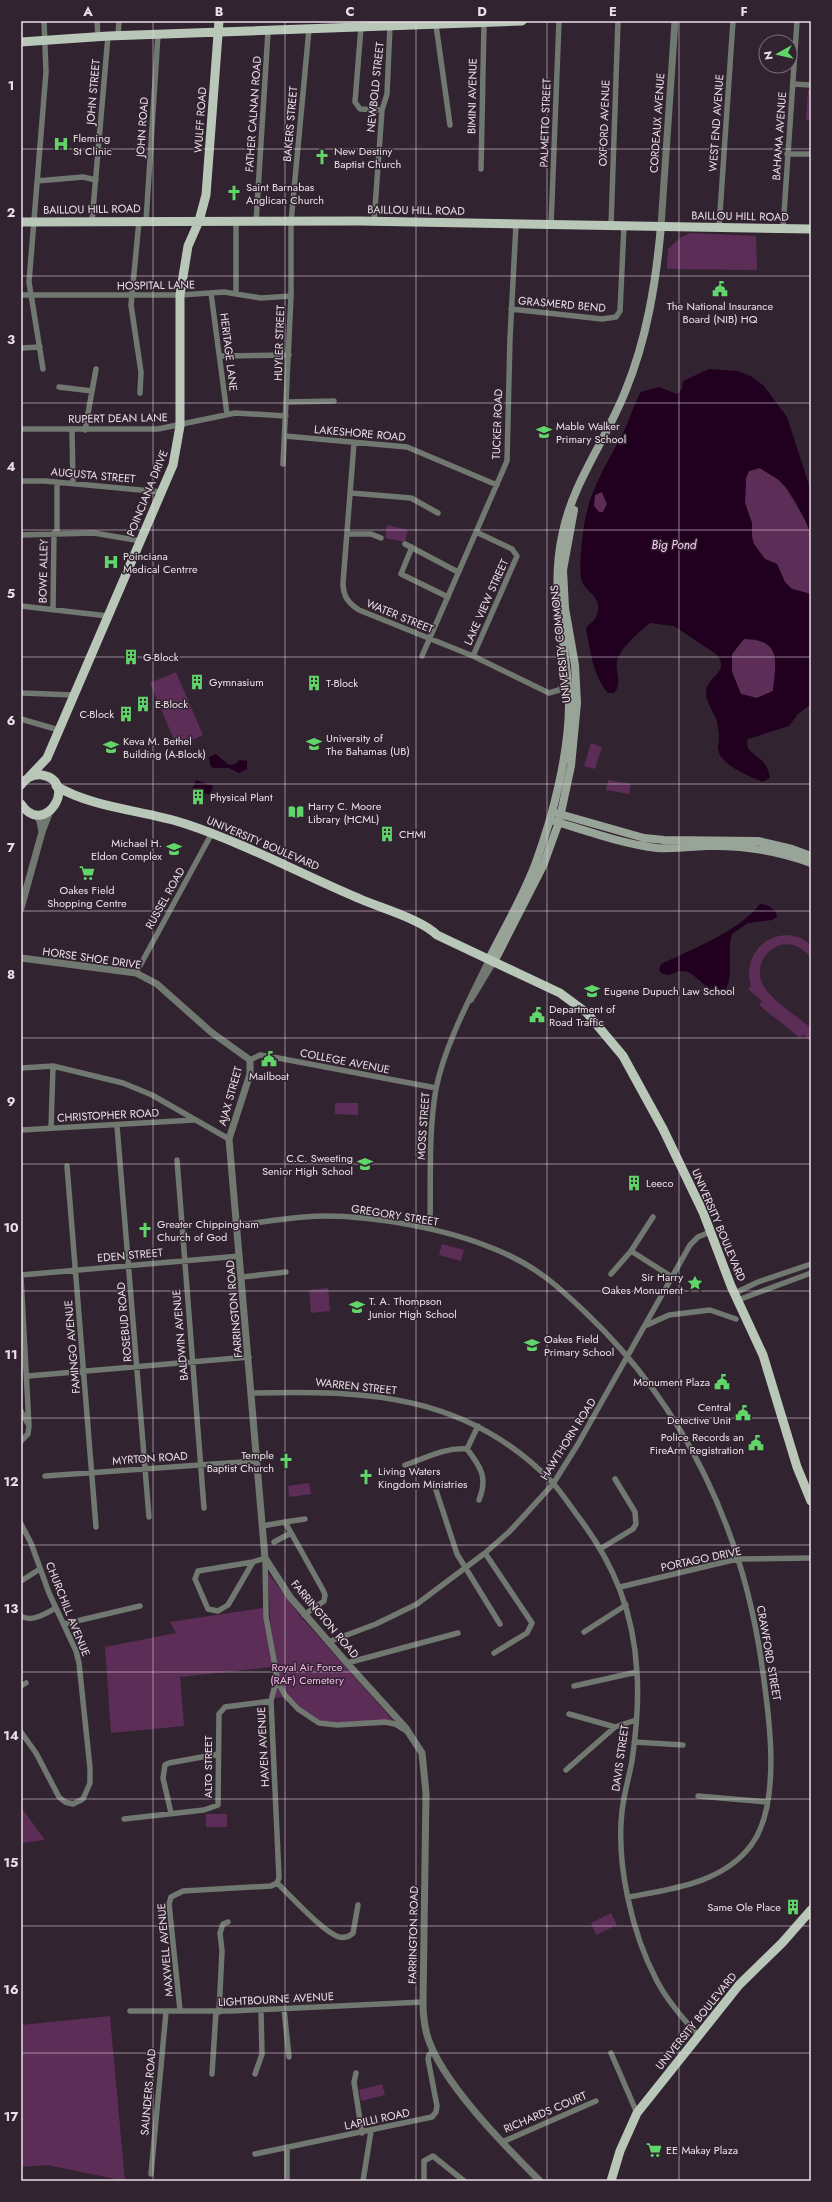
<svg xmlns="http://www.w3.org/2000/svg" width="832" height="2202" font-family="Jost,sans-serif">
<rect width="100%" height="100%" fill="#322330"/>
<path fill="#5c2d56" d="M808,90H811V120H806Z
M690,233L756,236L757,270L667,269L668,249L680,238Z
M760,468L777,479L786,488L806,522L811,535V594L792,589L785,582L777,564L765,559L754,544L752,537V523L745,503L746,478L749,471Z
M602,492L607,504L603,512L599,513L594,506L595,495Z
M387,525L408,530L405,542L385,538Z
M744,639C782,640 776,661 773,691L757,698L741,694L732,672V654Z
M176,672L203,735L177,747L150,683Z
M591,743L602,747L595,769L584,766Z
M608,780L631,784L629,794L606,790Z
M788,935L801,938L811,945V957C805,952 800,947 793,945C771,940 752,964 763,985C770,999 798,1017 811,1028V1041L803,1035L800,1038L759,1005L762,1001L748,989L751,986C743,960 761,935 788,935Z
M335,1103H358V1115L335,1114Z
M442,1244L464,1250L461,1261L439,1255Z
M328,1288L330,1311L311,1313L309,1290Z
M309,1483L311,1494L289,1497L288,1486Z
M268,1573L301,1617L397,1725L338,1727L303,1715L282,1697L274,1698L272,1667L180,1677L184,1726L111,1733L105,1647L176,1633L170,1622L263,1608L272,1665Z
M21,1807L45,1840L21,1843Z
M206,1814H227V1827H206Z
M611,1913L617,1925L596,1935L591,1923Z
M110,2016L125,2181L47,2165L21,2167V2025Z
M382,2084L385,2095L361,2101L359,2090Z"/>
<path fill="#21001f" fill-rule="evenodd" d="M709,369L737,371L751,376L764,386L787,417L811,491V535C805,518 792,492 779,480C774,476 766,473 760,468L749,471L746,478L745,503L752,523V537L754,544L765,559L777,564L785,582L792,589L811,594V704L798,714L789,726L748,739C743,751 758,755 764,763C768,768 769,773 770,778L763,782C749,776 721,766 718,749C717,746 719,743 719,740C719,734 718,727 717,721C714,713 706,702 706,693C705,677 732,672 716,654L674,626L650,623C640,631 623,646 618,658C613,670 624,682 614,693H608C593,676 590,650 586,628C589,624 594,622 596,617C605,595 584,594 581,578C579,565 582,539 584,526C589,490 608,462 624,431C630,418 634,404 641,392L659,387L677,394L682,389L683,381ZM602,492L607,504L603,512H599L594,506L595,495ZM744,639C782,639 776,661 773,691L757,698L741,694L732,672V654Z
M216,754L229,765L235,764L240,760L247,761V769L239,773L229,768H213L210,765L209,757Z
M196,780L213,786L210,795L192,789Z
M760,904C767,904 777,909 777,917L772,920L748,923L732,934C726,950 735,977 725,990C712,997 699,977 688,972C677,967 667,982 659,970L661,964C693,949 739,931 760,904Z"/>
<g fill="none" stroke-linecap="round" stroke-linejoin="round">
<path stroke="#707870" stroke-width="5.5" d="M97,21L98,37
M436,25L450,125
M361,27L355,102L360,109L382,110
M118,36L119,21
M793,84L811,85
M787,154H811
M481,169L484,23
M37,181L83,177L96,180
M92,221L108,36
M139,221L131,305L141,372L140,393
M146,221L158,34
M256,222L268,32
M374,222L382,110L387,94L390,26
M551,226L559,21
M611,226L618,21
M719,227L733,21
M783,228L797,21
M211,293L227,414
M236,293V221
M21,295H180L224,292L261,298L291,296
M511,309L602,319L616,317L620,311L624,226
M21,348L40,347
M220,356L289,355
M43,369L29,282L46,72L44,21
M59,387L92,391
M287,402L334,401
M21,429H158L235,413L286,416
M72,430L73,483
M85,430L96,369
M285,436L407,447L497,485
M354,443L343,583C343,596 348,603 359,610L473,656L549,693L559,690L568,680
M283,464L291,296V222L309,29
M21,481H45L162,492
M57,482V533
M351,493L411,498L438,513
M347,534H371L381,538
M21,535L94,533L141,541
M405,544L458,572
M412,547L401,574L448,597
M21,606L108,616
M53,609L54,533
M422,656L507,461L510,338L516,225
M473,656L517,556L512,549L476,532
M21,693L74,695
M21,719L59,730
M136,973L212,833
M471,1000L494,962
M250,1060L260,1055L278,1058L436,1088
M21,1068L53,1066L123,1083L152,1095L229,1139
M117,1126L149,1517
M51,1128L53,1066
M21,1130L194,1120
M177,1160L204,1508
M67,1166L96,1527
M238,1225C267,1222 296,1216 325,1216C376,1216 446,1229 492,1248C533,1264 556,1284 586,1313C686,1408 743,1531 762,1666C769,1714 782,1802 752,1844C724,1883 672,1889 629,1897
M430,1229C431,1183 428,1134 436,1089C444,1047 470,998 489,959
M631,1251L672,1277
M611,1274L631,1251L653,1217
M21,1275L240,1256
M21,1277L29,1426L28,1434L21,1441
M242,1277L286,1272
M735,1293L758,1282L811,1264
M738,1300L811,1273
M647,1325L669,1315L710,1310L736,1319
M28,1376L249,1357
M252,1393C367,1390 467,1394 552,1482C561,1492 569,1504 577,1515C614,1563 634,1613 637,1673C639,1701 636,1733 632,1761C629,1777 624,1794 622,1811C616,1864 632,1934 657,1981C668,2002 683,2019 699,2036
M21,1411L28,1424
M467,1449L478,1426
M405,1465C426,1458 445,1447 467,1449C481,1467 488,1478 479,1500
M45,1476L257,1461
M434,1484L457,1554L500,1624
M285,1522L305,1519
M21,1524L31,1543L49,1593L76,1651L79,1663L90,1768V1783L83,1799L73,1804L65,1802L59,1797L36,1753L21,1732
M262,1526L285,1522L323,1590L325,1595L324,1601L304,1615
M274,1542L291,1533
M600,1549L633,1529L636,1524L635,1512L615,1479
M485,1553L532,1623L527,1633L494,1653
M21,1581L40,1569
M620,1587L737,1559L811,1558
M21,1616C32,1623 46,1613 56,1608
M64,1624L140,1606
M584,1632L626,1605
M328,1642L376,1624L417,1604L485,1553L509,1532L523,1517L553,1484L578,1444L690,1245L698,1237L710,1232
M347,1663L458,1633
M277,1681L285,1695L298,1709L319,1723L337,1725L385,1722L395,1724L408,1732
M21,1686L26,1683
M574,1686L637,1672
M569,1714L615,1727
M634,1742L683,1745
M566,1770L615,1727L636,1720
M698,1796L767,1802
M171,1813L163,1778L165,1765L169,1763L218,1754
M124,1819L204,1810L218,1805L219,1714L225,1707L271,1701
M277,1883C291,1896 323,1932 339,1937C344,1938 349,1937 353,1933L358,1905
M284,2009L289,2057
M180,2010L169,1904L171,1897L183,1891L271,1886L277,1883L279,1878L271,1701L277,1677L266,1617L265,1558L253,1562L228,1605L218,1611L208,1609L195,1579L198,1571L253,1562
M130,2011H232L423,2002
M219,2012L222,1951L220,1933L223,1924L228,1922
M611,2053L637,2113
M356,2073L354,2082L362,2133
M212,2074L216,2012
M255,2074L262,2054L261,2010
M502,2142L596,2101
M255,2154L432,2117L436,2112L437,2106L428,2059L429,2055L433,2051
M151,2174L166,2012
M287,2181V2147
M363,2181L371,2131
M424,2181V2161L433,2156L464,2181"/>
<path stroke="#707870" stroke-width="7" d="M661,226L675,21
M36,815L40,821L42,832
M21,908L42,832L50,811
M21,958L136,973L157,984L211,1032L250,1060V1074L229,1139L265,1558L290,1597L347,1663L405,1727L422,1753L426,1793L423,2002C423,2013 424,2024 427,2035C440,2081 506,2147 540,2181"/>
<path stroke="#99a499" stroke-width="8" d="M556,813L644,838L664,840L758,841L792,849L811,856
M554,821C587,831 623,844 657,848C674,849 690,847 706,846C743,845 776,850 811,863
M489,959C505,927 524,895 536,862C553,816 569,753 569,704C568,645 549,597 562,536C572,483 606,440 625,392C647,339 656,282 661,226
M494,962L543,866L559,822L571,766L577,703L575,665L565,608L563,570L574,510"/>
<path stroke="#b8c7b8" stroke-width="9" d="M21,42L108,36L522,21
M21,222L359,221L811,229
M29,777L47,758L173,465L180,426V295L188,246L199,221L206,195L219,21
M21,785C26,778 33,774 42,775C80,782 44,839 21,804
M56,786C95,809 144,810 186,824C246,844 301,874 358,898C380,908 421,919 437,935L560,993L587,1013L623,1056L663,1129L703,1212L731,1286L763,1355L797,1467L811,1501
M611,2181L620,2151L637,2113L739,1985L782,1943L811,1910"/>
</g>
<path fill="none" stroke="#ebe0e9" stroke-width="1" stroke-opacity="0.55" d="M153,21V2181M285,21V2181M416,21V2181M547,21V2181M679,21V2181M21,149H811M21,276H811M21,403H811M21,530H811M21,657H811M21,784H811M21,911H811M21,1038H811M21,1164H811M21,1291H811M21,1418H811M21,1545H811M21,1672H811M21,1799H811M21,1926H811M21,2053H811"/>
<defs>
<symbol id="hospital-bare" viewBox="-9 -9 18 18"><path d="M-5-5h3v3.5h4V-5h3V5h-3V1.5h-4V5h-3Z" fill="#60d56a" stroke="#322330" stroke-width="2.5" paint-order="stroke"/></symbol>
<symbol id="church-bare" viewBox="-9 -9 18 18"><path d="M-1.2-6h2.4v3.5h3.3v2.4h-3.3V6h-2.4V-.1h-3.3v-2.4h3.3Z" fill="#60d56a" stroke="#322330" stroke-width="2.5" paint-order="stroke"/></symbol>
<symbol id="civic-bare" viewBox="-9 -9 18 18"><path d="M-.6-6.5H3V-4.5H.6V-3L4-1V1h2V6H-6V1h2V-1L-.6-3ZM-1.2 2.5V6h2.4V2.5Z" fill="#60d56a" stroke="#322330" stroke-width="2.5" paint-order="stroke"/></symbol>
<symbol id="school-bare" viewBox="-9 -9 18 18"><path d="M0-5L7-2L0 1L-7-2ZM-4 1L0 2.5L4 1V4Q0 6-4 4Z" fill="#60d56a" stroke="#322330" stroke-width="2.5" paint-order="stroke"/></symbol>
<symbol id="building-bare" viewBox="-9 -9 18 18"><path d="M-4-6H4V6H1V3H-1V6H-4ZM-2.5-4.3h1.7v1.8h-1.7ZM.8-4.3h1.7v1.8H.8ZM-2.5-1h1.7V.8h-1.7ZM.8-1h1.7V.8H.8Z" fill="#60d56a" stroke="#322330" stroke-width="2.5" paint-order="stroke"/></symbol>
<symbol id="university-bare" viewBox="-9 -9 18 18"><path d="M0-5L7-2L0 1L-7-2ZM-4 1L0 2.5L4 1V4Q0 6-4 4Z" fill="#60d56a" stroke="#322330" stroke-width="2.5" paint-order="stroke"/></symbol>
<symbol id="library-bare" viewBox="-9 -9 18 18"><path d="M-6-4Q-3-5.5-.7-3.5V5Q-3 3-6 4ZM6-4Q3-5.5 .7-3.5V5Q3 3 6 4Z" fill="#60d56a" stroke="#322330" stroke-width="2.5" paint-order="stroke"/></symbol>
<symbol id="supermarket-bare" viewBox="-9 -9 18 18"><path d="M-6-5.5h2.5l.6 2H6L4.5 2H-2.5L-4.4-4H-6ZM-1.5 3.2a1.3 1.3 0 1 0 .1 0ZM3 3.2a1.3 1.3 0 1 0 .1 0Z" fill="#60d56a" stroke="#322330" stroke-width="2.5" paint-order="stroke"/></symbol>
<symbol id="sight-bare" viewBox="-9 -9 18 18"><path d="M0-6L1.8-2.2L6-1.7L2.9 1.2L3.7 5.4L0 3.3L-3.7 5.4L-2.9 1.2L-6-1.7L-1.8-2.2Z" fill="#60d56a" stroke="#322330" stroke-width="2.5" paint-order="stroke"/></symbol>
</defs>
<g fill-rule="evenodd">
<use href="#hospital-bare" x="50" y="133" width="22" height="22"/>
<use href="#church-bare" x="311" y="146" width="22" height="22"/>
<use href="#church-bare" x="223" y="182" width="22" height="22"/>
<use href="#civic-bare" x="709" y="278" width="22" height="22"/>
<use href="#school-bare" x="533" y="421" width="22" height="22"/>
<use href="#hospital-bare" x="100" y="551" width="22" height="22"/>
<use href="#building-bare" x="120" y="646" width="22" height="22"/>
<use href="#building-bare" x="186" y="671" width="22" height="22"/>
<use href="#building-bare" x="303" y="672" width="22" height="22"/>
<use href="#building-bare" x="132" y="693" width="22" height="22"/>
<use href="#building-bare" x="115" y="703" width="22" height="22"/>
<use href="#university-bare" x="303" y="733" width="22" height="22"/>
<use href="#university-bare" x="100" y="736" width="22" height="22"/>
<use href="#building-bare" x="187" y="786" width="22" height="22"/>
<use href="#library-bare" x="285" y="801" width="22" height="22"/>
<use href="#building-bare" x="376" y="823" width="22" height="22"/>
<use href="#school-bare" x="163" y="838" width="22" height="22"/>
<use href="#supermarket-bare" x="76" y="862" width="22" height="22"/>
<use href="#school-bare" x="581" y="980" width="22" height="22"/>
<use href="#civic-bare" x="526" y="1004" width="22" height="22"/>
<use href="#civic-bare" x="258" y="1048" width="22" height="22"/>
<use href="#school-bare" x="354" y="1153" width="22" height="22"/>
<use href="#building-bare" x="623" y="1172" width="22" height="22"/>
<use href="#church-bare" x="134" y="1219" width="22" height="22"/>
<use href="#sight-bare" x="684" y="1272" width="22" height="22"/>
<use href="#school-bare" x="346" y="1296" width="22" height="22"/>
<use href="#school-bare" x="521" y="1334" width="22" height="22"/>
<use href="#civic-bare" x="711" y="1371" width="22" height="22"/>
<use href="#civic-bare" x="732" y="1402" width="22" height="22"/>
<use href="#civic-bare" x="745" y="1432" width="22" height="22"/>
<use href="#church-bare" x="275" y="1450" width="22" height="22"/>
<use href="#church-bare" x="355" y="1466" width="22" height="22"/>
<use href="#building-bare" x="782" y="1896" width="22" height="22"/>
<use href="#supermarket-bare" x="643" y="2139" width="22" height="22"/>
</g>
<g text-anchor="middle" stroke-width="3" stroke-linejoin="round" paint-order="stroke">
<g font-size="11" fill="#ebe0e9" stroke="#322330">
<text transform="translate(375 87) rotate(-84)" y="4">NEWBOLD STREET</text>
<text transform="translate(93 92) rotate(-85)" y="4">JOHN STREET</text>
<text transform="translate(472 96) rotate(-89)" y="4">BIMINI AVENUE</text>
<text transform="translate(253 114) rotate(-86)" y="4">FATHER CALNAN ROAD</text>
<text transform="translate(200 120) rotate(-86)" y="4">WULFF ROAD</text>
<text transform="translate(545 123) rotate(-88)" y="4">PALMETTO STREET</text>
<text transform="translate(604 123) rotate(-88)" y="4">OXFORD AVENUE</text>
<text transform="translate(657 123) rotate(-86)" y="4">CORDEAUX AVENUE</text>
<text transform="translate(716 123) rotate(-86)" y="4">WEST END AVENUE</text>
<text transform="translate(290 124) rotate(-85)" y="4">BAKERS STREET</text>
<text transform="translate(142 127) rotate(-86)" y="4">JOHN ROAD</text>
<text transform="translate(779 136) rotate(-86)" y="4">BAHAMA AVENUE</text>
<text transform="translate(92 209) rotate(-1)" y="4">BAILLOU HILL ROAD</text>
<text transform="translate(416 210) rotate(1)" y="4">BAILLOU HILL ROAD</text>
<text transform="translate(740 216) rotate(1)" y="4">BAILLOU HILL ROAD</text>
<text transform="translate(156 285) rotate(-1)" y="4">HOSPITAL LANE</text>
<text transform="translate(562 304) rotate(5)" y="4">GRASMERD BEND</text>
<text transform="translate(279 343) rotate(-88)" y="4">HUYLER STREET</text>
<text transform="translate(229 352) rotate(83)" y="4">HERITAGE LANE</text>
<text transform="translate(118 418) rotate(-1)" y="4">RUPERT DEAN LANE</text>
<text transform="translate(497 424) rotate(-88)" y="4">TUCKER ROAD</text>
<text transform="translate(360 433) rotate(5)" y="4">LAKESHORE ROAD</text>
<text transform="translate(93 475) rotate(5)" y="4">AUGUSTA STREET</text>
<text transform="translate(147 493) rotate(-68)" y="4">POINCIANA DRIVE</text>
<text transform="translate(43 571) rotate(-89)" y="4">BOWE ALLEY</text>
<text transform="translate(486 602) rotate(-66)" y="4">LAKE VIEW STREET</text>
<text transform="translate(400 616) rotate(22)" y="4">WATER STREET</text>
<text transform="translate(560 644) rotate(-96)" y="4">UNIVERSITY COMMONS</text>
<text transform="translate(263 843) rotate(23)" y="4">UNIVERSITY BOULEVARD</text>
<text transform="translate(165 898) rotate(-61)" y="4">RUSSEL ROAD</text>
<text transform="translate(92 958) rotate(8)" y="4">HORSE SHOE DRIVE</text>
<text transform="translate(345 1061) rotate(11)" y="4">COLLEGE AVENUE</text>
<text transform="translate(230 1096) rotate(-74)" y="4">AJAX STREET</text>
<text transform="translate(108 1115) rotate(-3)" y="4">CHRISTOPHER ROAD</text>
<text transform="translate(423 1126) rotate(-86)" y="4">MOSS STREET</text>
<text transform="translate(395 1215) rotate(9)" y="4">GREGORY STREET</text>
<text transform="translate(719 1225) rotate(67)" y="4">UNIVERSITY BOULEVARD</text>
<text transform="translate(130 1255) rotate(-5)" y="4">EDEN STREET</text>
<text transform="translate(234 1309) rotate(-95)" y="4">FARRINGTON ROAD</text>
<text transform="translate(124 1322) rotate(-95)" y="4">ROSEBUD ROAD</text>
<text transform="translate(180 1335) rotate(-95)" y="4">BALDWIN AVENUE</text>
<text transform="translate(72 1347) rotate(-95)" y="4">FAMINGO AVENUE</text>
<text transform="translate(356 1386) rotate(6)" y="4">WARREN STREET</text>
<text transform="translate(568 1439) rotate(-58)" y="4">HAWTHORN ROAD</text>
<text transform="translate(150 1458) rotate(-4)" y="4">MYRTON ROAD</text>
<text transform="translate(701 1559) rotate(-12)" y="4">PORTAGO DRIVE</text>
<text transform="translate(68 1609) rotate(68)" y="4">CHURCHILL AVENUE</text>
<text transform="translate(325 1619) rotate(50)" y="4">FARRINGTON ROAD</text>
<text transform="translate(769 1653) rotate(80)" y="4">CRAWFORD STREET</text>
<text transform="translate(263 1747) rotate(-93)" y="4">HAVEN AVENUE</text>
<text transform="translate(620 1758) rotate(-82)" y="4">DAVIS STREET</text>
<text transform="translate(208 1767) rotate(-90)" y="4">ALTO STREET</text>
<text transform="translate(413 1935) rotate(-89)" y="4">FARRINGTON ROAD</text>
<text transform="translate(165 1950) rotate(-95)" y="4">MAXWELL AVENUE</text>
<text transform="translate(276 1999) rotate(-3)" y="4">LIGHTBOURNE AVENUE</text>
<text transform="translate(696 2021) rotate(-51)" y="4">UNIVERSITY BOULEVARD</text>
<text transform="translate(148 2092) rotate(-85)" y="4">SAUNDERS ROAD</text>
<text transform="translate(545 2112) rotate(-23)" y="4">RICHARDS COURT</text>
<text transform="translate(377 2119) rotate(-12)" y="4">LAPILLI ROAD</text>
</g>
<g font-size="11" fill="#ebe0e9" stroke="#322330" text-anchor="start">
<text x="73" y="142">Fleming<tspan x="73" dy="13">St Clinic</tspan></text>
<text x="334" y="155">New Destiny<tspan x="334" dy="13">Baptist Church</tspan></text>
<text x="246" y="191">Saint Barnabas<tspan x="246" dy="13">Anglican Church</tspan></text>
<text x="720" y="310" text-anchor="middle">The National Insurance<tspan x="720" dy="13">Board (NIB) HQ</tspan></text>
<text x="556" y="430">Mable Walker<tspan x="556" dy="13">Primary School</tspan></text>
<text x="123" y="560">Poinciana<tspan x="123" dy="13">Medical Centrre</tspan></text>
<text x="143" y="661">G-Block</text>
<text x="209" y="686">Gymnasium</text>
<text x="326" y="687">T-Block</text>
<text x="155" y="708">E-Block</text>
<text x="114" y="718" text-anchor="end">C-Block</text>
<text x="326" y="742">University of<tspan x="326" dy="13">The Bahamas (UB)</tspan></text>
<text x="123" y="745">Keva M. Bethel<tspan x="123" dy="13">Building (A-Block)</tspan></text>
<text x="210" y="801">Physical Plant</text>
<text x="308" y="810">Harry C. Moore<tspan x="308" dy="13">Library (HCML)</tspan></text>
<text x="399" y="838">CHMI</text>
<text x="162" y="847" text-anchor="end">Michael H.<tspan x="162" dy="13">Eldon Complex</tspan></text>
<text x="87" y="894" text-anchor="middle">Oakes Field<tspan x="87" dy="13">Shopping Centre</tspan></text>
<text x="604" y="995">Eugene Dupuch Law School</text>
<text x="549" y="1013">Department of<tspan x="549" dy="13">Road Traffic</tspan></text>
<text x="269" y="1080" text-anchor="middle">Mailboat</text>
<text x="353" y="1162" text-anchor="end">C.C. Sweeting<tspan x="353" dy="13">Senior High School</tspan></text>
<text x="646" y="1187">Leeco</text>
<text x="157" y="1228">Greater Chippingham<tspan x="157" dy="13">Church of God</tspan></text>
<text x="683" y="1281" text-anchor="end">Sir Harry<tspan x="683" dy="13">Oakes Monument</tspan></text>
<text x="369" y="1305">T. A. Thompson<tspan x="369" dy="13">Junior High School</tspan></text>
<text x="544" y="1343">Oakes Field<tspan x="544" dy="13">Primary School</tspan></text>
<text x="710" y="1386" text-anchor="end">Monument Plaza</text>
<text x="731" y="1411" text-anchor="end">Central<tspan x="731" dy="13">Detective Unit</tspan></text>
<text x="744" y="1441" text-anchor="end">Police Records an<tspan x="744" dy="13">FireArm Registration</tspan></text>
<text x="274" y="1459" text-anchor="end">Temple<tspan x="274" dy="13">Baptist Church</tspan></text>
<text x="378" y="1475">Living Waters<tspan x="378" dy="13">Kingdom Ministries</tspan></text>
<text x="781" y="1911" text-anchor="end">Same Ole Place</text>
<text x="666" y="2154">EE Makay Plaza</text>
</g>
<g font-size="11" fill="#fab9f0" stroke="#322330">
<text x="307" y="1671">Royal Air Force<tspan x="307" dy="13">(RAF) Cemetery</tspan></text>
</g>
<g font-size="12" font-style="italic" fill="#fecdf6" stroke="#322330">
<text x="674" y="549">Big Pond</text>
</g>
</g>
<rect width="832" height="2202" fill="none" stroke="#322330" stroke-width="44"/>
<g transform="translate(778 54) rotate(262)"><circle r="19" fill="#322330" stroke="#7c6f7a"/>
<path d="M0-3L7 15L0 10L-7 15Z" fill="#60d56a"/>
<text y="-6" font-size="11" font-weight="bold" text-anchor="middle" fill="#ebe0e9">N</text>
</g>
<rect x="22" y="22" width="788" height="2158" fill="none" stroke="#ebe0e9" stroke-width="1.5"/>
<g font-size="13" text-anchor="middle" font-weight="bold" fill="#ebe0e9">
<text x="88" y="16">A</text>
<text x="219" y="16">B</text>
<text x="350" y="16">C</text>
<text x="482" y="16">D</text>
<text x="613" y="16">E</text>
<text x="744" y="16">F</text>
<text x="11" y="90">1</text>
<text x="11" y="217">2</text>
<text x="11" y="344">3</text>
<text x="11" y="471">4</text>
<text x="11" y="598">5</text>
<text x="11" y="725">6</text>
<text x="11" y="852">7</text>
<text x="11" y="979">8</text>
<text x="11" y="1106">9</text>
<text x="11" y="1232">10</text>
<text x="11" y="1359">11</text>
<text x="11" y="1486">12</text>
<text x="11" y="1613">13</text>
<text x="11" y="1740">14</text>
<text x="11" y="1867">15</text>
<text x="11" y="1994">16</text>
<text x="11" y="2121">17</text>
</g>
</svg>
